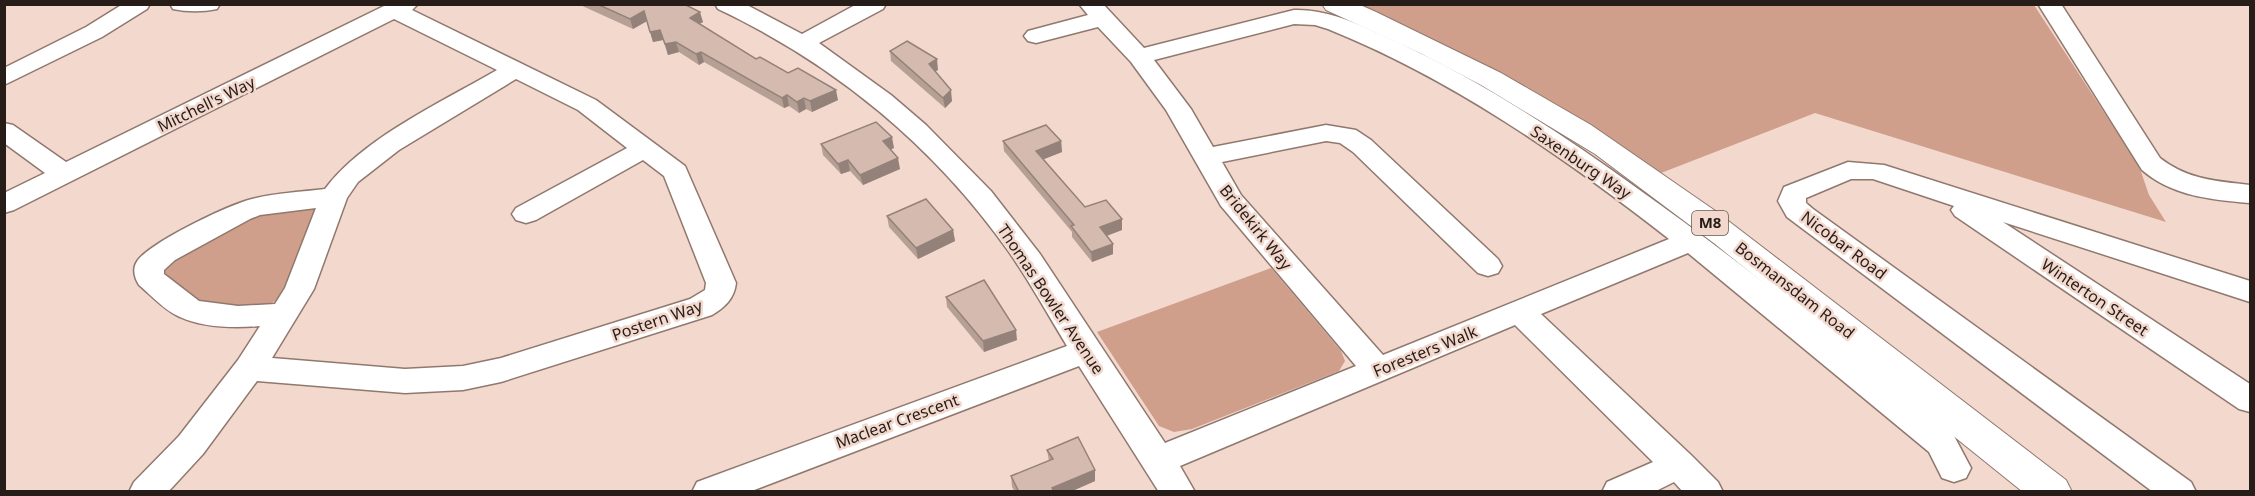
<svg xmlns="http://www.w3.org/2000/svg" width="2255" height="496" font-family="'Noto Sans',sans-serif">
<rect width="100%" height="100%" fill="#f3d8cd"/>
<path fill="#cf9f8b" d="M1357,5H2034L2139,166L2149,195L2166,222L1815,113L1661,173C1564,108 1464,51 1357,5Z
M310,207L318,213L288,289L279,299L265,307L259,309L197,302L162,278L160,267L238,218Z
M1271,268L1341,351L1345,361L1339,371L1192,429L1174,432L1159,426L1097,332Z"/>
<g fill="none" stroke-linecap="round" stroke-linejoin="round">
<defs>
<path id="minor" d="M123,4H150L147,9L102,37L4,85V68L86,27Z
M170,4H220L217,9C203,12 187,12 173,9Z
M388,4H418L412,10L596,100L685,166L736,283C734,299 725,307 712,315L501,382L463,390L405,393L257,381L203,454L168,492H129L134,482L179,436L238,360L260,326C234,328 204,328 180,317C165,311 151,295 139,285C134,277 132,268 138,260C153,241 228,205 252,199C275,193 301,192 325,189C363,138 442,102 497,70L394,19L14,210L4,213V193L45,173L4,143V123L13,125L66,162ZM516,79L578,110L627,148L516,208L512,214L516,220L526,223L536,220L643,160L664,176L706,283L705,290L690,299L501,358L463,366L405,369L272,358L314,289L347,198L358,182L399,150ZM316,208L285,288L275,304L238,306L199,301L164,274V270L175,260L250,219L260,215Z
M715,4H745L802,34L857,4H886L883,9L819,43L891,95L926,125L991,191L1040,254L1165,443L1356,366L1221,206L1166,110L1131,62L1098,27L1036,43L1028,41L1024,36L1028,31L1088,15L1079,4H1103L1144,48L1294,10C1331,9 1364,27 1397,42C1483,82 1564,135 1641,191C1748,267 1850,351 1953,434L1971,468L1966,478L1954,482L1942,478L1929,452L1688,253L1541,314L1691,455L1718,482L1723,492H1683L1674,482L1654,492H1602L1607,482L1653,462L1515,325L1180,466L1195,492H1159L1079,366L749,492H692L697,482L1067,346C1048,315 1030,282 1009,252C935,147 835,64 718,9ZM1294,24L1315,25L1328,29C1452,79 1564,157 1669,239L1383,355L1241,195L1222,162L1326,141L1340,143L1353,152L1478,273L1488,276L1498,273L1502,266L1498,259L1371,140L1356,130L1326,125L1213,147L1191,109L1154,60Z
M2038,4H2061L2160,158C2188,180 2217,181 2250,185V203C2212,200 2172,196 2142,170Z
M1848,162L1884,165L2250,281V302L2003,222L2250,384V412L2239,409L1955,216L1951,210L1954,206L1873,179H1851L1806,198V203L1813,209L2191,482L2196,492H2153L1787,217L1778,201L1784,187Z"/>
<path id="major" d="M1322,4H1358L1376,12L1501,73L1591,125L1714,210L2066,480L2072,492H2023L1715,244L1595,154L1481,85L1420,53L1326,10Z"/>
</defs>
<use href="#minor" stroke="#90786e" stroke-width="3"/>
<use href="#major" stroke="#90786e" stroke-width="2"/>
<use href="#minor" fill="#fff" fill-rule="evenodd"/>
<use href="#major" fill="#fff" fill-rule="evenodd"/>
</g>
<path fill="#b6a096" d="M578,4H684L703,22L699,24L756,59L838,100L812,112L806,109L799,113L789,106L784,108L704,62L699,65L679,52L668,55L663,40L653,42L647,21L633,29Z
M890,51L938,70L935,71L952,101L945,108L891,61Z
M1003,141H1061L1062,152L1043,159L1085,207L1122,230L1107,236L1113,254L1092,262L1072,237V232L1004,151Z
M821,144L894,148L891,149L900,169L863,185L850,171L841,174L823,155Z
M887,216L953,230L955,241L918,259L889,227Z
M946,297L1017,340L984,352L947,307Z
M1047,450L1095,481L1070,492H1015L1012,487L1011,476L1049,461Z"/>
<path fill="#94827a" d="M644,11L647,21L633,29L630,19Z
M700,12L703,22L692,28L690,18Z
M660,30L663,40L653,42L650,32Z
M676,42L679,52L668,55L665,44Z
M701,52L704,62L699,65L696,54Z
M937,59L938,70L930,74L929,64Z
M836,90L838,100L812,112L810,101Z
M951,90L952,101L945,108L943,98Z
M787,95L789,106L784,108L782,98Z
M804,98L806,109L799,113L797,102Z
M892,137L894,148L885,152L883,141Z
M1061,141L1062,152L1037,162L1036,151Z
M898,158L900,169L863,185L860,175Z
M848,160L850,171L841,174L838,164Z
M1122,219V230L1100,238V227Z
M953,230L955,241L918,259L916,248Z
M1113,244V254L1092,262L1091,252Z
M1016,330L1017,340L984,352L983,341Z
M1095,470V481L1070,492H1052V488Z"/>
<path fill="#d4baaf" stroke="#94827a" stroke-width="1.5" d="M597,4H684L700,12L690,18L756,59L760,57L788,73L798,68L836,90L810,101L804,98L797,102L787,95L782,98L701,52L696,54L676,42L665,44L660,30L650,32L644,11L630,19Z
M907,41L937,59L929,64L951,90L943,98L890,51Z
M876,122L892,137L883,141L898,158L860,175L848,160L838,164L821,144Z
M1046,125L1061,141L1036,151L1085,207L1106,200L1122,219L1100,227L1113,244L1091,252L1071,226L1074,225L1003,141Z
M926,199L953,230L916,248L887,216Z
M984,280L1016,330L983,341L946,297Z
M1078,437L1095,470L1052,488L1054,492H1019L1011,476L1053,459L1047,450Z"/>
<g text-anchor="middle" stroke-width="5" stroke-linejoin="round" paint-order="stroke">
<rect fill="#f3d8cd" stroke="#64544e" stroke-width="1.5" x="1692" y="211" width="36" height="24" rx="4.5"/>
<g font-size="15" font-weight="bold" fill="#261c18">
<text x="1710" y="228">M8</text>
</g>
<g font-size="16" fill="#261c18" stroke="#f3d8cd">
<text transform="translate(206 104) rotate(-26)" y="6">Mitchell's Way</text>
<text transform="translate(1581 162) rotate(34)" y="6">Saxenburg Way</text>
<text transform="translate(1256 227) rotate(51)" y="6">Bridekirk Way</text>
<text transform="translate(1844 245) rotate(37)" y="6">Nicobar Road</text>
<text transform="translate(1795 290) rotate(38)" y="6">Bosmansdam Road</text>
<text transform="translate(2095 297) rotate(34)" y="6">Winterton Street</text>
<text transform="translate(1051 299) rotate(56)" y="6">Thomas Bowler Avenue</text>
<text transform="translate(657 320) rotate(-19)" y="6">Postern Way</text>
<text transform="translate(1425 351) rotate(-22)" y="6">Foresters Walk</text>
<text transform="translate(897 421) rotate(-20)" y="6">Maclear Crescent</text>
</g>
</g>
<rect width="2255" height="496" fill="none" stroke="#261c18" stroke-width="12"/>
</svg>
